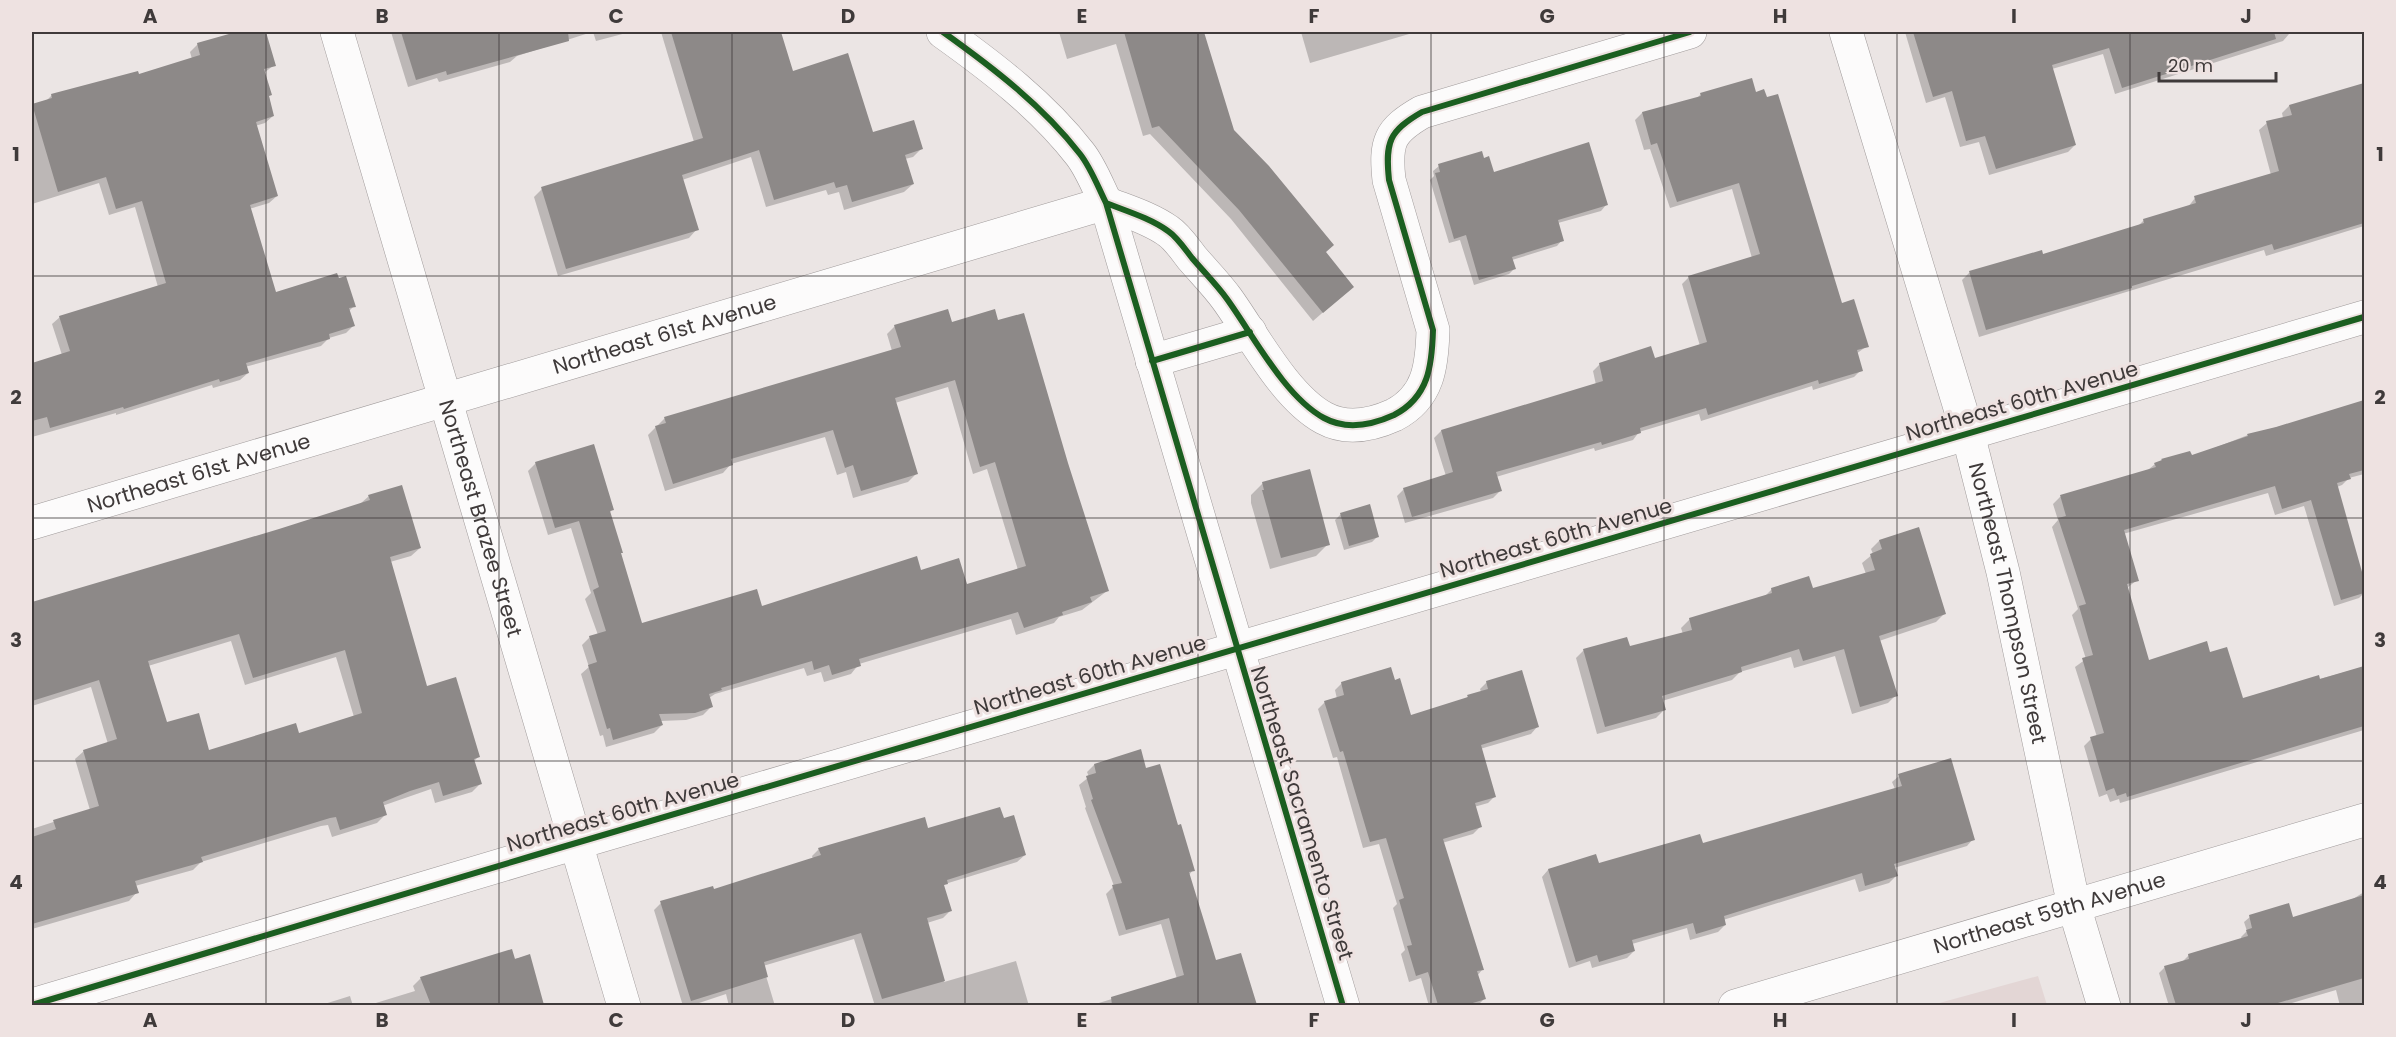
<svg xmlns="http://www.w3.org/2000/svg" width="2396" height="1037" font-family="Poppins,sans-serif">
<rect width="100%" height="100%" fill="#ebe5e4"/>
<path fill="#e3d6d5" d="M2038,976L2047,1005H1932Z"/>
<path fill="#0003" fill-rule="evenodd" d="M241,32H265L274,65L264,73L273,116L265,123L255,126L277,196L269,203L249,209L275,294L354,306L349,311L353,326L346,333L329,338L321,346L245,367L248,373L240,380L213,388L212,385L116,415V413L32,437V364L62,355L52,324L60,317L158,287L135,207L109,215L99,183L32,204V106L45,102L52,95L138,76L192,59L190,52L198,44Z
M391,32H592L517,56L510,62L439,82L437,78L408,87Z
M593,32H630L596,41Z
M661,32H740L752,73H792L872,134L922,148L913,157L905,159L913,184L904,192L844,210L839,192L828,195L826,190L766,207L751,157L682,180L697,229L689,238L558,276L534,197L542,189L694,142Z
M1059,32H1166L1167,38L1188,32H1202L1233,130L1352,287L1313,321L1231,219L1150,134L1143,136L1116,44L1067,59Z
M1301,32H1416L1310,63Z
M1905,32H1994V33L2001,32H2288L2289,34L2283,41L2115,94L2103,54L2052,69L2075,145L2068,152L1989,175L1979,142L1960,147L1945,97L1926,103Z
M2364,84V226L2266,256L2264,250L1979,337L1962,280L1969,273L2041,252L2042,256L2138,226L2144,220L2188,207L2195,198L2271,175L2259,130L2267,123L2283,118L2282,113L2289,106Z
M1701,94L1867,346L1856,354L1861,370L1854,377L1813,390L1812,386L1701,421L1699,414L1639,432L1633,440L1595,451L1594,448L1496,477L1500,491L1493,498L1405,523L1397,496L1404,489L1446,476L1434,438L1441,431L1596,385L1593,371L1600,364L1654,360L1700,346L1682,284L1689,277L1752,258L1732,189L1670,208L1650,149L1644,150L1635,120L1642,113L1696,99Z
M1439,166L1493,173L1606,205L1601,211L1558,223L1562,240L1557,246L1512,260L1514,269L1509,274L1474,285L1460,240L1449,243L1430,180L1434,176L1433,171Z
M997,322L1066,463L1107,591L1082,610L1059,617L1054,623L1016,635L1011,619L859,664L851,674L824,682L821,672L807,676L804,668L715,694L709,698L711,707L703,715L686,720L660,721L662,725L654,733L606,747L603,735L600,736L581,674L589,667L582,645L590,637L598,635L585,599L591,593L571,528L548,535L528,471L536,463L612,510L609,513L641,625L761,608L920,571L966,586L1018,570L987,469L973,474L948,387L895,403L916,474L908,482L853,498L846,472L837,475L825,437L731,464L723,473L665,491L648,435L665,418L892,351L887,334L895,326Z
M2364,404V474L2349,478L2342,485L2337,487L2364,585V593L2359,598L2334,606L2304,506L2275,515L2268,493L2123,534L2137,580L2127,588L2148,662L2209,654L2242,700L2364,667V730L2120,803L2119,799L2110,802L2107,794L2099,797L2084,746L2091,739L2097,737L2075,667L2086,659L2072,615L2078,609L2052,527L2058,520L2053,504L2060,497L2148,470L2155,464L2191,457L2248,435Z
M1263,483L1328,544L1316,556L1270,569L1251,503V495Z
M369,496L420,548L411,556L390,562L426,687L478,757L473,762L480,784L472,792L435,803L431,789L382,806L385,815L377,823L332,837L328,825L321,826L201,862L193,870L135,886L137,892L129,901L32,929V829L90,810L75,759L84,751L108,744L91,687L32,706V603L280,531L360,504ZM231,641L245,685L336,657L354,717L298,735L208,752L166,724L148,666Z
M1369,506L1378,536L1372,542L1344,550L1335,520L1340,515Z
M1918,528L1944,614L1936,622L1879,641L1896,695L1888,703L1852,714L1835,656L1794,668L1791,657L1740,672L1732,680L1662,701L1664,710L1656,718L1597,734L1576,658L1584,650L1629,648L1683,634L1681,628L1690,619L1763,598L1772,589L1812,590L1866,574L1862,563L1873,554L1871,549L1879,541Z
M1487,682L1537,727L1531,734L1480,749L1495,796L1488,803L1474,807L1480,827L1473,834L1442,843L1482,970L1477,976L1484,999L1477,1006H1429L1421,978L1409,982L1401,954L1405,950L1393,908L1397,904L1379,844L1363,848L1337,757L1333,758L1318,709L1325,702L1337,699L1335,690L1342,683L1410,717L1465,700L1468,696L1481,692L1480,689Z
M1094,765L1145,769L1177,827L1193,870L1189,875L1215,962L1240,955L1256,1006H1089L1177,979L1161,924L1119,936L1106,894L1114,886L1085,808L1086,807L1079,785L1089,777L1087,772Z
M1899,776L1973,839L1967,846L1894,868L1896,876L1889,883L1859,892L1855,879L1723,920L1725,925L1718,932L1690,940L1687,928L1632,944L1634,951L1627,958L1592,968L1590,961L1569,968L1542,877L1548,870L1598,865L1702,845L1895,789L1892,782Z
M1003,820L1025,855L1017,862L945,884L943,886L950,911L943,918L927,923L944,982L1016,961L1029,1006H875L854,939L763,966L775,1006H729L726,994L690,1006H683L654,910L661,903L713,891L813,859L812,856L819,849L927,830Z
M2364,892V1006H2340L2336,990L2282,1006H2169L2159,973L2165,967L2183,961L2189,955L2242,940L2241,937L2247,931L2244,922L2250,917L2292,919L2353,899Z
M529,956L543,1006H366L415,991L413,986L421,978Z
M350,996L353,1006H318Z"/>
<path fill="#8d8988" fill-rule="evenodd" d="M236,32H266L276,66L264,69L272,95L269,96L274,116L256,122L278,196L250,205L276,292L337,273L339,278L346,276L356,307L349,308L355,326L329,334L330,339L246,363L249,373L220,382L219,379L124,409L123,407L50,428L47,417L32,421V363L70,351L59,316L166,283L142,201L116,209L106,177L58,192L32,104L52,98L51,94L138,71L139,74L200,55L197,43Z
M401,32H568L569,41L447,75L446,71L416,80Z
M671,32H781L793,71L848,53L873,132L914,120L923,149L905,155L914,184L852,202L847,185L836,188L834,182L774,200L759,150L682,175L699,230L566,269L541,187L703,138Z
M1124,32H1204L1234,130L1269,166L1334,245L1326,252L1354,287L1323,313L1239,210L1159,126L1152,128Z
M1913,32H2274L2276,39L2122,88L2109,48L2052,65L2076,145L1996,169L1985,136L1966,141L1952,91L1933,97Z
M1752,78L1756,92L1764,89L1767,97L1778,94L1842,303L1854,299L1869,347L1857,350L1863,371L1819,384L1818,380L1708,415L1706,408L1640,428L1641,433L1602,445L1601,442L1496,472L1502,491L1412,517L1403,488L1453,472L1441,430L1603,381L1599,363L1651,346L1655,358L1707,342L1688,276L1760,254L1739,183L1677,202L1657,143L1651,145L1642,112L1701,96L1700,93Z
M2364,83V223L2274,250L2272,244L2132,286V288L1986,330L1969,271L2042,250L2043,254L2144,223L2143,219L2196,203L2194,196L2279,171L2266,121L2292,115L2289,105Z
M1589,142L1608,205L1558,220L1564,241L1512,257L1516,269L1479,280L1466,235L1454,239L1435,173L1440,172L1438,164L1482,151L1484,158L1489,156L1494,172Z
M948,309L952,322L995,309L998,320L1024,313L1068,463L1109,591L1090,597L1092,602L1062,612L1063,615L1024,628L1018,612L859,659L861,666L832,675L829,665L814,670L812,661L721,688L722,690L709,694L713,707L695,713L659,714L663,725L613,740L610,728L607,729L588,665L597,662L589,636L606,631L593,590L599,587L579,521L555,528L535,462L594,444L614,510L610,511L623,553H621L642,623L757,589L762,606L917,556L921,570L959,558L967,584L1026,566L995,462L980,467L955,380L895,398L918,474L861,491L853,465L845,468L833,430L731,459L733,465L673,484L655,426L666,423L664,417L901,347L894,325Z
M2364,400V470L2349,474L2351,479L2337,483L2364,579V593L2341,600L2311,500L2282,509L2275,486L2124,530L2139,581L2127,584L2149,660L2207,641L2210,652L2227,647L2243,698L2319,675L2320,679L2364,666V726L2127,797L2126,793L2117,796L2114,788L2106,791L2090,737L2104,733L2082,658L2093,655L2079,606L2086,604L2058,518L2066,516L2060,495L2156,467L2154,463L2162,460L2161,459L2190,451L2192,455L2248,436L2247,434L2276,427Z
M1310,469L1330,545L1281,558L1262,490H1264L1262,482Z
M402,485L421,548L390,557L427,686L456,677L480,757L474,759L482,784L443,796L439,782L410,791L383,802L387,815L340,830L336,817L330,818L248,843L201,857L203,862L135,881L139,893L32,924V837L56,829L53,820L99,806L83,750L117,739L99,680L32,701V602L279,529L370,500L368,495ZM239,634L253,678L345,650L362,713L299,733L296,723L209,750L199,713L167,722L148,661Z
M1370,504L1379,537L1349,546L1340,513Z
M1919,527L1946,614L1879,636L1898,696L1860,707L1844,649L1803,661L1799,649L1741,667L1742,672L1662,696L1666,710L1605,727L1583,649L1627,637L1630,646L1692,630L1689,618L1772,593L1771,588L1809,576L1813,588L1875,570L1870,554L1882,549L1879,540Z
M1391,667L1395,680L1400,678L1411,715L1468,697L1467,695L1488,689L1486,681L1522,670L1539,727L1481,745L1496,797L1475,803L1482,827L1443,839L1484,970L1477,971L1486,999L1466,1005H1438L1428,972L1416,976L1407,946L1412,945L1399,900L1404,898L1386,838L1370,842L1343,751L1340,752L1324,701L1344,695L1341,682Z
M1141,749L1146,768L1160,764L1178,825L1181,824L1195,871L1189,872L1216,960L1241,953L1257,1005H1112L1111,997L1184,975L1169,918L1126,930L1112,885L1122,883L1091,800L1093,799L1086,776L1096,773L1094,764Z
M1951,758L1975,840L1894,864L1898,876L1865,886L1862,873L1724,916L1726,925L1696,934L1693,923L1632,940L1635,951L1599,962L1597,955L1576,962L1548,869L1596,854L1599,863L1700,834L1703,843L1902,786L1898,774Z
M1000,807L1004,818L1014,815L1026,855L947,880L948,884L944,885L952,911L927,918L945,981L882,999L861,933L764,962L768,977L691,1001L660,901L713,886L714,889L821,855L818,848L925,817L928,828Z
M2364,895V978L2271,1005H2176L2164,966L2189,959L2188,954L2248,936L2246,930L2252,928L2249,915L2289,903L2293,917Z
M512,949L515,959L530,954L544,1005H431L420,977Z"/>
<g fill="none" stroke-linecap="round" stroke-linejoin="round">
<defs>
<g id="minor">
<path id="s1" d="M337,32L624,1006"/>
<path d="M943,32C992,67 1042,105 1080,154C1091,168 1098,187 1106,203L1343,1006"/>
<path id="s2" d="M1846,32L1968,434L2003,572L2074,906L2104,1006"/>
<path d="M1152,361L1250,332"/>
<path id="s3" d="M32,523L1106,203C1126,211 1150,218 1168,231C1177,237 1185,249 1192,258C1204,272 1217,285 1227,299C1253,335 1285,397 1324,418C1346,430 1372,425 1394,415C1429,397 1432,365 1433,330L1389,180C1385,142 1389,131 1422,112L1690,32"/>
<path d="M32,1005L532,856L2364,317"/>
<path id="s4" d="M1735,1006L2364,820"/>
</g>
</defs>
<use href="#minor" stroke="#a09b9b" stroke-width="34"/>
<use href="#minor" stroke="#fcfbfb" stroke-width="33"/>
<defs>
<path id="cycleway" d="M943,32C992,67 1042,105 1080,154C1091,168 1098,187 1106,203L1343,1006
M1106,203C1126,211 1150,218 1168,231C1177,237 1185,249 1192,258C1204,272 1217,285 1227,299C1253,335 1285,397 1324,418C1346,430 1372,425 1394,415C1429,397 1432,365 1433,330L1389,180C1385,142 1389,131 1422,112L1690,32
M1152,361L1250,332
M32,1005L532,856L2364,317"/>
</defs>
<use href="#cycleway" stroke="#eee2e1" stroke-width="10"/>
<use href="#cycleway" stroke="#1b5e20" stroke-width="6"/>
</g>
<path fill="none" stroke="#3f3a3a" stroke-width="1.5" stroke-opacity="0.55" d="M266,32V1006M499,32V1006M732,32V1006M965,32V1006M1198,32V1006M1431,32V1006M1664,32V1006M1897,32V1006M2130,32V1006M32,276H2364M32,518H2364M32,761H2364"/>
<g text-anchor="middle" stroke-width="6" stroke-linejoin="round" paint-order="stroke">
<g font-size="21" fill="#3f3a3a" stroke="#eee2e1">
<text dy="7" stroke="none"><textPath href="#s3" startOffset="660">Northeast 61st Avenue</textPath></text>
<text transform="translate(2022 401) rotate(-16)" y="7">Northeast 60th Avenue</text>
<text dy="7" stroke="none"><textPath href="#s3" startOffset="174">Northeast 61st Avenue</textPath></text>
<text dy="7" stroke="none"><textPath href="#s1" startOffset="507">Northeast Brazee Street</textPath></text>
<text transform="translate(1556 538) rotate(-16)" y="7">Northeast 60th Avenue</text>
<text dy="7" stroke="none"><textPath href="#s2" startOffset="594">Northeast Thompson Street</textPath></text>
<text transform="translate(1090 675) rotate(-16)" y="7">Northeast 60th Avenue</text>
<text transform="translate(623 812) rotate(-16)" y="7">Northeast 60th Avenue</text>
<text transform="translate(1302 813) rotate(73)" y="7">Northeast Sacramento Street</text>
<text dy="7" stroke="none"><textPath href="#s4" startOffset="328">Northeast 59th Avenue</textPath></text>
</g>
</g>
<rect width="2396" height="1037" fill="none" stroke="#eee2e1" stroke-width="66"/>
<path d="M2159 72v9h117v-9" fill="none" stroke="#3f3a3a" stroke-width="3"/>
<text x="2168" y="72" font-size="18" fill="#3f3a3a" stroke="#eee2e1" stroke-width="4.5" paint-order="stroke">20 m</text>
<rect x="33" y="33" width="2330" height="971" fill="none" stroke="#3f3a3a" stroke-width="2"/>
<g font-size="20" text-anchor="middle" font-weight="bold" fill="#3f3a3a">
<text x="150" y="23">A</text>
<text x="382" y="23">B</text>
<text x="616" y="23">C</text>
<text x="848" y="23">D</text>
<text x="1082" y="23">E</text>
<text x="1314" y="23">F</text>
<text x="1547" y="23">G</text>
<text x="1780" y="23">H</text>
<text x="2014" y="23">I</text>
<text x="2246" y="23">J</text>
<text x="16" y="161">1</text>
<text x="2380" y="161">1</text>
<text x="16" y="404">2</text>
<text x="2380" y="404">2</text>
<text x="16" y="647">3</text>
<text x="2380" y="647">3</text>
<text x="16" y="889">4</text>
<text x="2380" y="889">4</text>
<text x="150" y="1027">A</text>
<text x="382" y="1027">B</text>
<text x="616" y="1027">C</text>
<text x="848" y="1027">D</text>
<text x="1082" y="1027">E</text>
<text x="1314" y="1027">F</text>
<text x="1547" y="1027">G</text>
<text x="1780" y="1027">H</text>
<text x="2014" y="1027">I</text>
<text x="2246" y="1027">J</text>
</g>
</svg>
